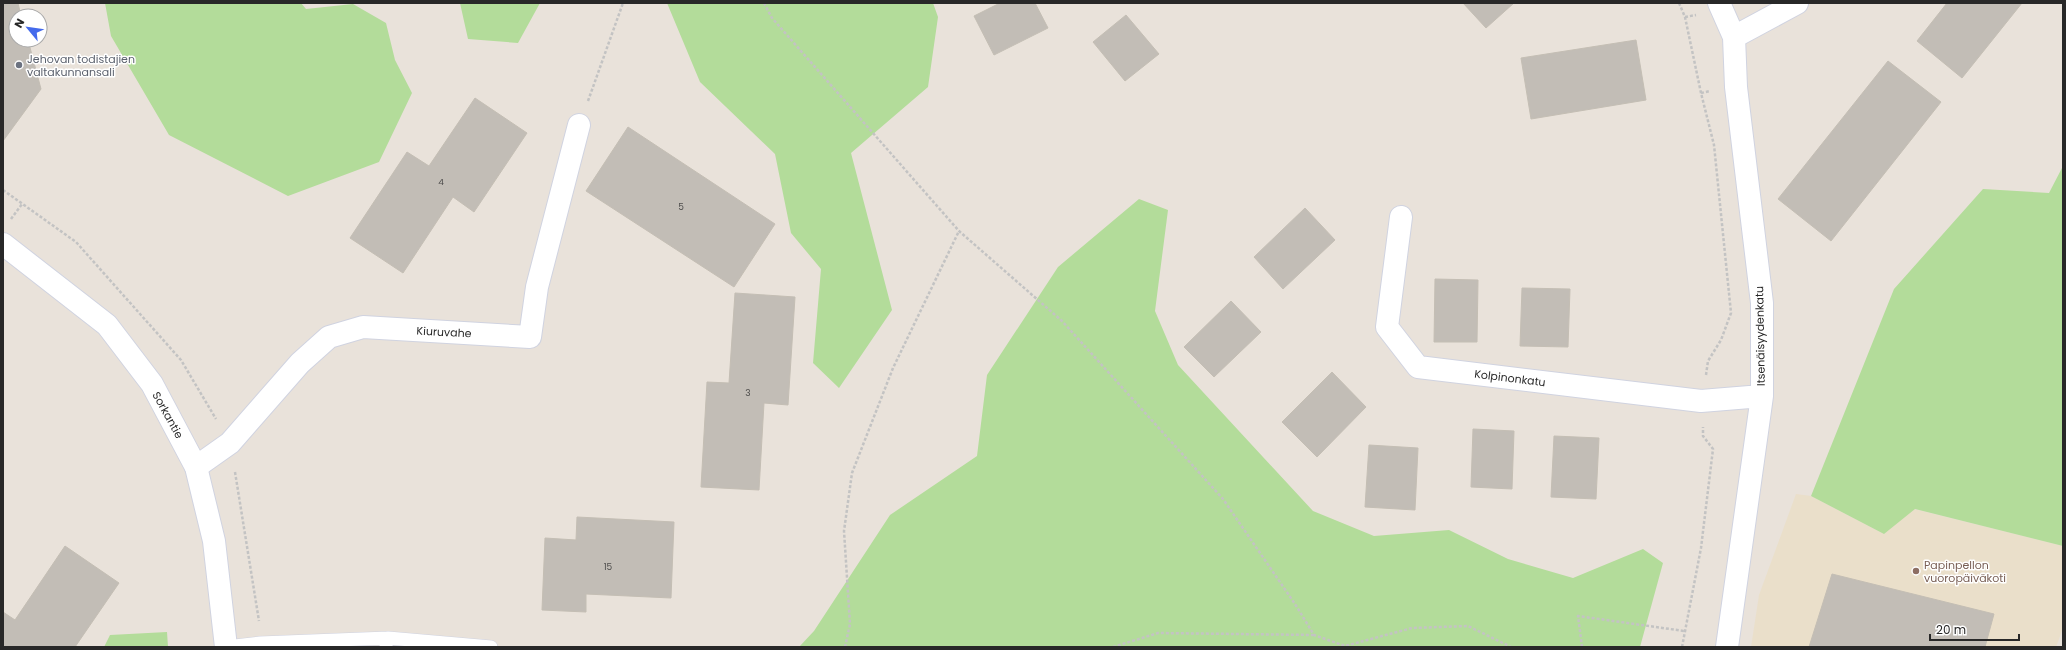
<svg xmlns="http://www.w3.org/2000/svg" width="2066" height="650" font-family="Poppins,sans-serif">
<rect width="100%" height="100%" fill="#e9e2da"/>
<path fill="#eadfca" d="M1796,494L1811,496L1884,534L1914,509L2063,546V628L2056,647H1751L1759,595Z"/>
<path fill="#b3dc9a" d="M105,3H301L306,9L353,4L386,23L395,60L412,93L379,162L288,196L169,135L111,36Z
M460,3H540L518,43L468,39Z
M667,3H933L938,17L928,87L851,153L892,310L839,388L813,363L821,269L791,233L775,154L700,82Z
M2063,166V546L1915,509L1884,534L1811,496L1894,289L1983,189L2049,193Z
M1139,199L1168,210L1155,311L1178,365L1313,511L1374,536L1449,530L1508,559L1573,578L1643,549L1663,563L1640,647H799L814,631L890,515L977,456L987,375L1058,267Z
M167,632L168,647H104L110,635Z"/>
<path fill="#c2bdb6" stroke="#c4beb4" d="M3,3H18L21,16H16V40H28L41,89L3,141Z
M1000,3H1035L1048,28L994,55L974,16Z
M1463,3H1514L1486,28Z
M1947,3H2022L1962,78L1917,41Z
M1126,15L1159,54L1125,81L1093,42Z
M1636,40L1646,100L1531,119L1521,58Z
M1888,61L1941,102L1831,241L1778,199Z
M475,98L527,133L474,212L453,197L403,273L350,238L407,152L429,166Z
M628,127L775,224L734,287L586,191Z
M1305,208L1335,240L1283,289L1254,257Z
M1435,279L1478,280L1477,342H1434Z
M1522,288L1570,289L1568,347L1520,346Z
M735,293L795,297L788,405L764,403L759,490L701,487L707,382L729,383Z
M1231,301L1261,332L1214,377L1184,347Z
M1332,372L1366,407L1317,457L1282,422Z
M1473,429L1514,431L1512,489L1471,487Z
M1554,436L1599,438L1596,499L1551,497Z
M1369,445L1418,448L1415,510L1365,507Z
M577,517L674,522L671,598L586,594V612L542,610L545,538L576,540Z
M65,546L119,583L75,647H3V612L15,620Z
M1832,574L1994,614L1985,647H1809Z"/>
<g fill="none" stroke-linecap="round" stroke-linejoin="round">
<defs>
<path id="lane" d="M386,645L388,638L491,647
M226,647L260,643L388,638"/>
<path id="street" d="M1719,3L1734,37L1736,87L1762,303V396L1727,647
M1734,37L1797,3
M1401,217L1387,327L1418,367L1701,401L1762,396
M196,467L230,443L300,363L329,337L363,327L530,337L537,287L579,125"/>
<path id="secondary" d="M3,244L107,325L152,384L196,467L214,541L226,647"/>
</defs>
<use href="#lane" stroke="#d0d3e0" stroke-width="14"/>
<use href="#street" stroke="#d0d3e0" stroke-width="24"/>
<use href="#secondary" stroke="#d0d3e0" stroke-width="24"/>
<path stroke="#c3c3c3" stroke-width="2.5" stroke-dasharray="3 2" stroke-linecap="butt" d="M764,3L772,18L959,231L1062,321L1223,499L1295,604L1314,635L1345,646L1412,628L1468,626L1511,647
M1679,3L1685,17L1701,93L1714,145L1731,313L1721,340L1708,361L1706,375
M1685,17L1696,15
M1701,93L1710,91
M588,101L623,3
M3,190L76,242L181,360L216,419
M11,219L22,204
M235,472L259,621
M845,647L850,624L844,531L852,473L893,368L959,231
M1113,647L1158,633L1314,635
M1582,647L1578,616L1684,631
M1682,647L1701,548L1713,449L1703,436V427"/>
<use href="#lane" stroke="#fff" stroke-width="13"/>
<use href="#street" stroke="#fff" stroke-width="22"/>
<use href="#secondary" stroke="#fff" stroke-width="22"/>
</g>
<circle fill="#6b7280" stroke="#fff" stroke-width="1.5" cx="19" cy="65" r="4"/>
<circle fill="#8d6e63" stroke="#fff" stroke-width="1.5" cx="1916" cy="571" r="4"/>
<g text-anchor="middle" stroke-width="3" stroke-linejoin="round" paint-order="stroke">
<g font-size="9" fill="#4e4d4c">
<text x="441" y="185">4</text>
<text x="681" y="210">5</text>
<text x="748" y="396">3</text>
<text x="608" y="570">15</text>
</g>
<g font-size="11" fill="#5b616d" stroke="#fff" text-anchor="start">
<text x="27" y="63">Jehovan todistajien<tspan x="27" dy="13">valtakunnansali</tspan></text>
</g>
<g font-size="11" fill="#282828" stroke="#fff">
<text transform="translate(444 332) rotate(3)" y="4">Kiuruvahe</text>
<text transform="translate(1760 336) rotate(-91)" y="4">Itsenäisyydenkatu</text>
<text transform="translate(1510 378) rotate(7)" y="4">Kolpinonkatu</text>
<text transform="translate(168 415) rotate(61)" y="4">Sorkantie</text>
</g>
<g font-size="11" fill="#785e54" stroke="#fff" text-anchor="start">
<text x="1924" y="569">Papinpellon<tspan x="1924" dy="13">vuoropäiväkoti</tspan></text>
</g>
</g>
<rect width="2066" height="650" fill="none" stroke="#282828" stroke-width="8"/>
<g transform="translate(28 28) rotate(299)"><circle r="19" fill="#ffffff" stroke="#a9a9a9"/>
<path d="M0-3L7 15L0 10L-7 15Z" fill="#446aec"/>
<text y="-6" font-size="11" font-weight="bold" text-anchor="middle" fill="#282828">N</text>
</g>
<path d="M1930 634v6h89v-6" fill="none" stroke="#282828" stroke-width="2"/>
<text x="1936" y="634" font-size="12" fill="#282828" stroke="#ffffff" stroke-width="3" paint-order="stroke">20 m</text>
</svg>
